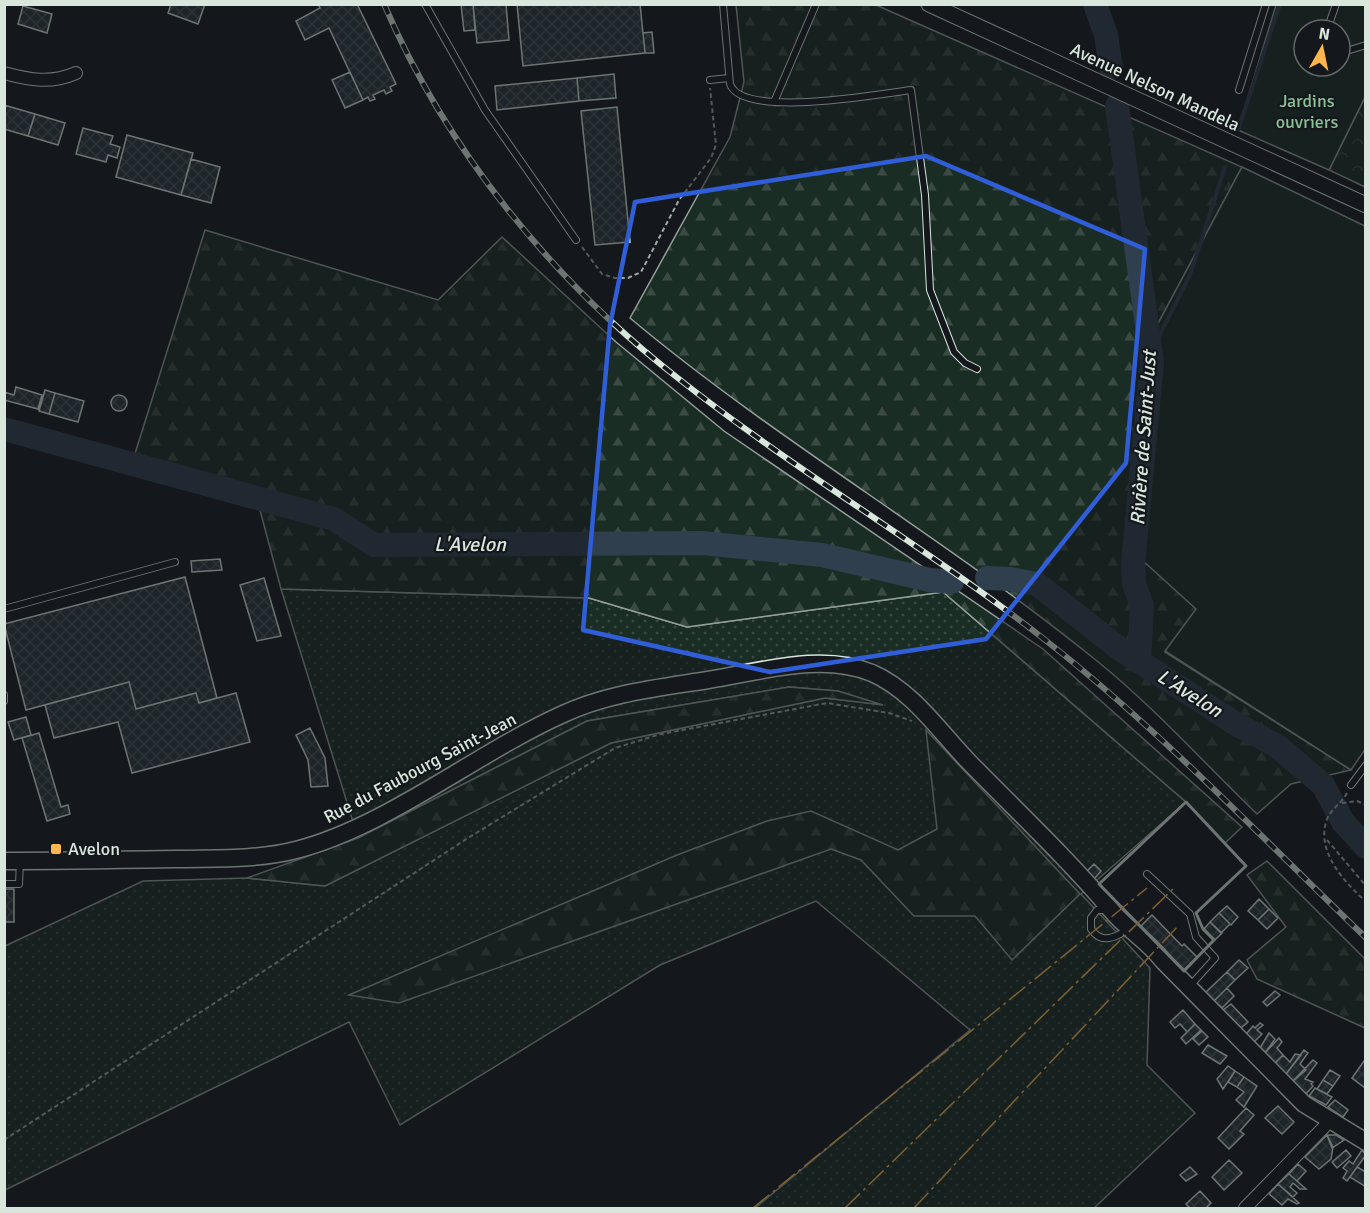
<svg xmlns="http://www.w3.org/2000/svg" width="1370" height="1213" font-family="Signika,sans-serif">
<defs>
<pattern id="grass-dots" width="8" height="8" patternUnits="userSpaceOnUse" patternTransform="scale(1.5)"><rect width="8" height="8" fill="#1a2d24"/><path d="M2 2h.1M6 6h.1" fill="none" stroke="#3b4b43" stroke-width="1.8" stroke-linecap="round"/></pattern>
<pattern id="forest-firs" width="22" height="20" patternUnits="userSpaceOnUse" patternTransform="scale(1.5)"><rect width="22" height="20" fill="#1a2d24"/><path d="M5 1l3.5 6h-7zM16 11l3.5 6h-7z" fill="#3b4b43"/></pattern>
<pattern id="park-crowns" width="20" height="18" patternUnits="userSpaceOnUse" patternTransform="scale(1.5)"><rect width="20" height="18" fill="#1a2d24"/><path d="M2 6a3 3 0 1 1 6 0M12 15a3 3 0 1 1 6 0" fill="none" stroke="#3b4b43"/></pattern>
<pattern id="building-cross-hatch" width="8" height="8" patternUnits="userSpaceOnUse" patternTransform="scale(1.5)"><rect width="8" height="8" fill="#2c363c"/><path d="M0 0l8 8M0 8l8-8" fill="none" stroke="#4a5358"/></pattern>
</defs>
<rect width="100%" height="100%" fill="#14181c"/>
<path fill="url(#grass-dots)" stroke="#939e99" stroke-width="1.5" d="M281,589L589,598L687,627L943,592L1186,802L1081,894L1150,968L1147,1065L1195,1113L1094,1208H755L970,1030L816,901L660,965L400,1125L349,1022L5,1190V946L143,881L247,878L325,886L611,743L825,698L878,704L838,691L789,687L587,721L358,838Z"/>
<path fill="url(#forest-firs)" stroke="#939e99" stroke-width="1.5" d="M736,5H876L1242,167L1154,331L1141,375L1130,549L1197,609L1165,652L1351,770L1291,784L1257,814C1204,763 1154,707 1097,661C947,539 778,442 630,318L730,137L744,82Z
M205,230L438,300L502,237L616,342L724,431L1043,649L1242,827L1225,843L1186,802L943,592L687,627L589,598L281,589L257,499L133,460Z
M789,687L838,691L883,705L825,698L611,743L325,886L247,878L358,838L587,721Z
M926,730L1080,894L1012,960L975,916H914L861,860L831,849L399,1003L349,995L677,855L767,821L811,811L898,850L937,829Z
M1267,861L1365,959V1028L1257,979L1247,960L1286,927L1247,875Z"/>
<path fill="url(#park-crowns)" stroke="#939e99" stroke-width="1.5" d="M1365,97V187L1329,170Z"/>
<path fill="#1a2d24" stroke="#939e99" stroke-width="1.5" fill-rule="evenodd" d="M1276,5H1365V97L1329,170L1238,130ZM1304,30H1340V66H1304Z
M1242,167L1365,226L1366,748L1351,770L1165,651L1196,609L1130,549L1141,375L1154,331Z"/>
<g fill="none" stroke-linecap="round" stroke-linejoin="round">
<path stroke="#2f3f4d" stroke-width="4" d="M1238,130L1280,4
M1152,362L1161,332L1190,275L1225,167"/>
<path stroke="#2f3f4d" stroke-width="24" d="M1095,4L1106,35L1111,68
M1117,106L1152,362L1133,563L1134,584L1142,606L1139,662
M4,429L334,519L374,545L702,543L822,555L930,580L952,582
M987,578L1010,579L1037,584L1120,649L1236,724L1277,746L1323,785L1343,822L1366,847"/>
</g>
<path fill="url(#building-cross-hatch)" stroke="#d8e6dc" stroke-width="1.5" d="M171,4H205L198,24L168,13Z
M318,4H357L396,84L390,87L392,91L386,94L384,90L373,95L375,99L370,101L368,97L363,100L329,28L305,40L296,21L320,8Z
M461,4H473L475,30L464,31Z
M473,4H506L509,40L477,43Z
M517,4H640L645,53L523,66Z
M23,6L52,14L47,33L18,24Z
M652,32L654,53H645L643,33Z
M350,72L363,100L345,108L332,80Z
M614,74L616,98L579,101L577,78Z
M577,78L579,101L497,110L495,86Z
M4,105L35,114L28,136L4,129Z
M617,107L630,242L595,245L581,111Z
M35,114L65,123L58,145L28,136Z
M83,128L113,136L110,144L120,147L117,158L108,155L106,162L76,154Z
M127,135L193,153L181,195L116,177Z
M191,159L220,167L211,203L181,195Z
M16,387L42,395L38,409L4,400V392L14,395Z
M45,390L55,393L49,414L39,411Z
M55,393L84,401L78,422L49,414Z
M111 403a8 8 0 1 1 16 0a8 8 0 1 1-16 0Z
M220,559L222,570L192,572L191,561Z
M185,577L217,698L199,703L196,693L136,709L129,682L26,710L4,624Z
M264,578L281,636L257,641L240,585Z
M129,682L136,709L196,693L199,703L236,693L250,742L132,773L118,722L54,738L45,705Z
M26,717L31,735L14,740L8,722Z
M310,728L325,758L328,786L311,787L308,760L296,735Z
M39,733L61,807L68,805L70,814L47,821L22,738Z
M1094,864L1101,871L1094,879L1087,871Z
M4,889H14V922H4Z
M1259,899L1269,909L1258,920L1248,911Z
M1227,906L1238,917L1231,925L1219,913Z
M1269,909L1278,918L1267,929L1258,920Z
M1219,913L1230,924L1221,933L1210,922Z
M1152,915L1182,946L1184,944L1197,957L1184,970L1141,926Z
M1210,922L1222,933L1215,940L1204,929Z
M1239,960L1248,968L1235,980L1227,972Z
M1227,972L1235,980L1214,1001L1206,992Z
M1227,988L1234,996L1222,1008L1214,1001Z
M1275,991L1280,995L1267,1006L1263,1002Z
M1231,1004L1248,1022L1241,1028L1223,1010Z
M1183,1010L1195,1024L1187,1032L1180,1024L1175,1028L1170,1022Z
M1260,1023L1263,1025L1257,1030L1262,1034L1254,1042L1246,1034L1253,1026L1255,1028Z
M1195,1024L1201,1030L1186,1044L1181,1038Z
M1202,1031L1208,1037L1199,1045L1193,1039Z
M1269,1033L1275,1039L1265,1053L1260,1048Z
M1279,1038L1282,1042L1277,1048L1283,1055L1275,1063L1265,1053Z
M1208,1045L1227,1056L1220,1064L1202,1053Z
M1304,1050L1308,1053L1300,1064L1306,1070L1293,1081L1286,1074Z
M1295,1054L1301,1055L1286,1074L1275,1063L1283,1055L1290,1062Z
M1313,1060L1317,1063L1305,1079L1313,1082L1311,1084L1313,1086L1306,1094L1293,1081Z
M1364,1061L1366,1062L1365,1088L1352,1078Z
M1228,1066L1235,1071L1223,1089L1217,1079Z
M1330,1070L1340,1076L1333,1086L1323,1080Z
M1235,1071L1244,1077L1237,1087L1228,1082Z
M1244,1077L1257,1086L1244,1107L1236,1100L1244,1092L1237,1087Z
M1323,1080L1333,1086L1327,1094L1317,1089Z
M1315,1088L1332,1097L1326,1105L1309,1096Z
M1335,1100L1348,1110L1343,1117L1328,1107Z
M1278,1106L1294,1122L1282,1134L1265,1118Z
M1246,1108L1254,1115L1240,1131L1244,1134L1229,1149L1218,1138Z
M1327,1135H1336L1344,1140L1332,1148Z
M1327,1135L1333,1147L1331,1159L1319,1169L1305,1157Z
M1346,1150L1351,1156L1337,1168L1332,1162Z
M1362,1150L1366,1155L1347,1181L1343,1178L1347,1171L1343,1168L1349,1161L1353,1164Z
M1229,1160L1242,1173L1224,1190L1212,1177Z
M1298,1164L1306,1171L1297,1181L1289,1174Z
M1190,1167L1197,1174L1186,1181L1180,1175Z
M1357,1167L1366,1172V1187L1350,1177Z
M1289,1174L1306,1189H1300L1293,1183L1290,1187L1297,1193L1293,1197L1278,1184Z
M1278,1184L1299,1203L1297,1204L1288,1199L1282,1205L1269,1194Z
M1200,1191L1211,1203L1206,1208H1190L1186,1204Z"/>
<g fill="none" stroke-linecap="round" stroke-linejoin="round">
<defs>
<path id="service" d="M425,4L485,110L576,240
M723,4L730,84C742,119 879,94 911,90L925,195L930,290L954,352L965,363L977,369
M1327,30L1336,4
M1340,53L1366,45
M710,80L729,78
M1239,90L1266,4
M774,102L816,4
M4,609L175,562
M4,695V701
M1351,785L1366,765
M1147,874L1190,914L1196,937L1215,958L1189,987
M4,884H19L20,861
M1106,910H1097L1091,918V929C1099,941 1109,940 1120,934"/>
<path id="minor" d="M4,73C30,80 51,84 76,73
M1245,1208L1329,1122"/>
<path id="tertiary" d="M929,4L1366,205"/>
<path id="secondary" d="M4,861C62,861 119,860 177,859C216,858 257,860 296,850C386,827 475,754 561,715C608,693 658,688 708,680C760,672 821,652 872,673C913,691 939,731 969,762C1017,811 1067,858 1111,910C1127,930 1146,939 1163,961L1304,1104L1366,1142"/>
</defs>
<use href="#service" stroke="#d8e6dc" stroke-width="8"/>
<use href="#minor" stroke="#d8e6dc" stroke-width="14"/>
<use href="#tertiary" stroke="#d8e6dc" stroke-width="17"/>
<use href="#secondary" stroke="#d8e6dc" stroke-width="19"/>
<path stroke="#9da8a2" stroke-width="2" stroke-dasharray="4.5 3" stroke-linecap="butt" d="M582,247L602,274L615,278H628L641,272L679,200L711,158L716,145L710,88
M1347,793C1342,803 1331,809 1327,819C1315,852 1345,882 1366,902
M1342,803L1357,801L1366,805
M1327,840L1366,886
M4,1140L468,838L615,748L661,734L827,703L889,713L912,721"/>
<use href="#service" stroke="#14181c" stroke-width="6"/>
<use href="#minor" stroke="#14181c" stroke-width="12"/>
<use href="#tertiary" stroke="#14181c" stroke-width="15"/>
<use href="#secondary" stroke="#14181c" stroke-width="16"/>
<defs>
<path id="rail" d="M384,4C447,151 553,281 679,379C798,473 930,549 1049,643C1162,732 1262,838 1366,938"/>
</defs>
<use href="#rail" stroke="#d8e6dc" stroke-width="6"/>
<use href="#rail" stroke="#14181c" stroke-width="4" stroke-dasharray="11" stroke-linecap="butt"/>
<path stroke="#d8e6dc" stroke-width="3" d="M1186,802L1246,866L1196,913L1203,929L1214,940L1184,971L1099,884Z"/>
<path stroke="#ffb74d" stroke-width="1.5" stroke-dasharray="21 4.5 3 4.5" stroke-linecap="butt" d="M753,1208L1147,888
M845,1208L1176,886
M914,1208L1179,925"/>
</g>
<path d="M0 0H1370V1213H0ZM926,156L1145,249L1126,463L986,639L770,672L583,630L610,325L635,202Z" fill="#14181c" fill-opacity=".55" fill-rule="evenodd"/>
<path fill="none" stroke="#305dd8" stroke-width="4.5" stroke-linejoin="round" d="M926,156L1145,249L1126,463L986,639L770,672L583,630L610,325L635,202Z"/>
<rect fill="#ffb74d" stroke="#14181c" stroke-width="2" x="50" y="843" width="12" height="12" rx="3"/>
<g text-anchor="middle" stroke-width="4.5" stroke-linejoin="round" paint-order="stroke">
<g font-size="18" fill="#d8e6dc" stroke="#14181c">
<text transform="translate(1155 87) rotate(25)" y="6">Avenue Nelson Mandela</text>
<text transform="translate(420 768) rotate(-28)" y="6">Rue du Faubourg Saint-Jean</text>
</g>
<g font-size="18" fill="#8ac095" stroke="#14181c">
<text x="1307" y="107">Jardins<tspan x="1307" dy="21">ouvriers</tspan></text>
</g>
<g font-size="18" fill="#d8e6dc" stroke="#14181c" text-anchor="start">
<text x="68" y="855">Avelon</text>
</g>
<g font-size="20" font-style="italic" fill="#d8e6dc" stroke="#14181c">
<text transform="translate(1143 438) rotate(-86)" y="7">Rivière de Saint-Just</text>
<text x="470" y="551">L'Avelon</text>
<text transform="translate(1190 693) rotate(32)" y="7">L'Avelon</text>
</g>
</g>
<rect width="1370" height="1213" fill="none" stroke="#d8e6dc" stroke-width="12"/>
<g transform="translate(1322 48) rotate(9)"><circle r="28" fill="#14181c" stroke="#626a69" stroke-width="1.5"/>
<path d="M0-4.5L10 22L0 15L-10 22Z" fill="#ffb74d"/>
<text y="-9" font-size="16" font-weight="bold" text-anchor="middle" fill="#d8e6dc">N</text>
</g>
</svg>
